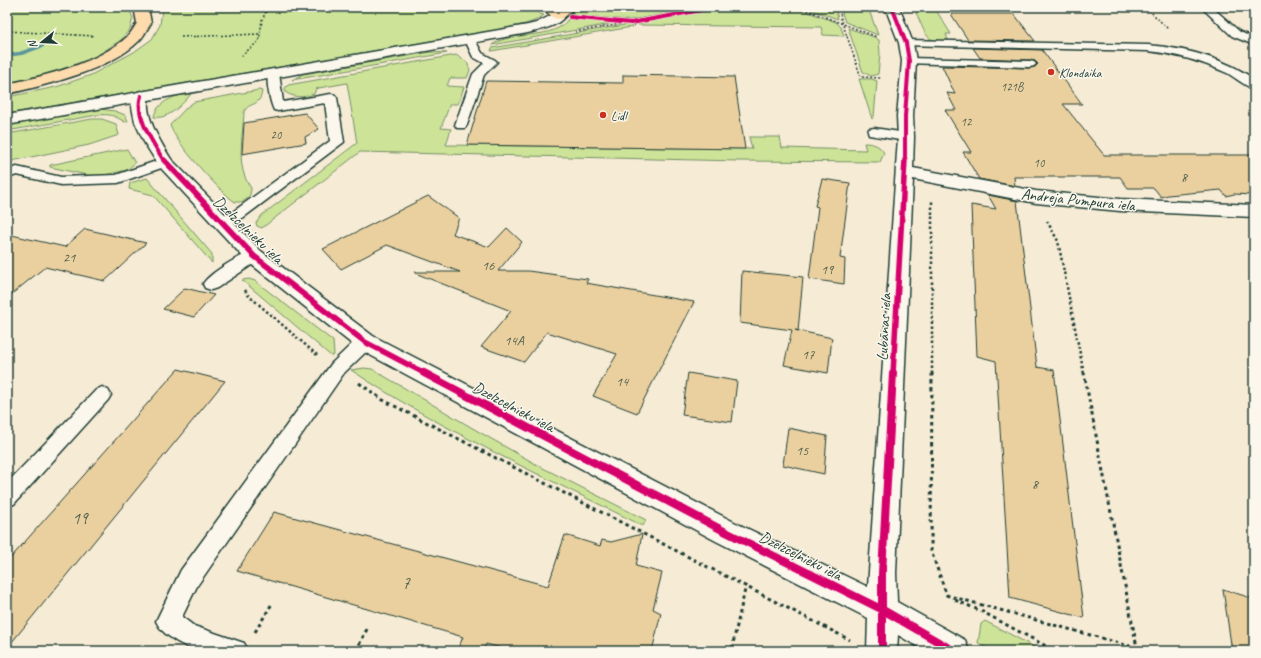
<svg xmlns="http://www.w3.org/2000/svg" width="1261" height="658" font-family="Caveat,sans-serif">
<rect width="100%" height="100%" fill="#f6ebd5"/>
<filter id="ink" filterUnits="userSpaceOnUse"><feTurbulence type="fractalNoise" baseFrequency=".025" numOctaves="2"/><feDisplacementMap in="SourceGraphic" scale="8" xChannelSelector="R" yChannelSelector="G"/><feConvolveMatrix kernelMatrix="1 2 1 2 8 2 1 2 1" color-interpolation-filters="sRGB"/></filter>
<g filter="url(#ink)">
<path fill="#cce398" stroke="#769066" d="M7,7H128L133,18L130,29L121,40L95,57L53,73L7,85Z
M160,7H538L539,14L544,15C533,24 520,25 507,28L7,114V97L56,87L91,75L134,52L152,39L160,25L162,10Z
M575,7H709L630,20L570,15Z
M730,7H794L836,22L841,27L844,36L823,35L821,27L639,25L636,24Z
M803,7H839L836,11L838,19Z
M849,7H867L869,10L878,35L845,22L842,13Z
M925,7H934L951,34H946L948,40C925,45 925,31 916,13L918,10Z
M568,19L612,23L605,25L492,45C511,30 555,41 568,19Z
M630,24L632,27L491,51L492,48Z
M848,28L874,37L879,40L880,54L878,74L871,76L863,72Z
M431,52L447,53L292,80L303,74Z
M456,55L467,62L470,70L467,78H450L447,86L464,87L458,104H450L441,128L451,129L446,145L752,149L749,137H780L782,148L866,150L864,143C872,143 880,145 884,153L880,162L738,161L360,152L262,228L257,226L256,223L262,215L357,143L347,83L319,88L316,89L314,94C304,98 294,98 285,92V88L288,85Z
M859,79H872L877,81L874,117L872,119Z
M259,90L262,91C260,108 249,101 244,112C243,138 235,166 251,188C251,198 245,203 235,202C220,192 174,141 170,125L187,107L194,102Z
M191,94C183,104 168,120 154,117C156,102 177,94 191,94Z
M100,109L115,111L125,115L128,121L125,122C113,115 111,114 97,115L7,131V125Z
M92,119H102L116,124L119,135L89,145L7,162V134Z
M127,149L135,163L127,170L96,177L50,167V165Z
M147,178L212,254V263L153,195L129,189L130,183Z
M249,279L255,281L333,341L334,355L331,356L242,280Z
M364,368L372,369L481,433L541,467L646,520L643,526C545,477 443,431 351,370Z
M985,621L1042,651H992L978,643L981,624Z"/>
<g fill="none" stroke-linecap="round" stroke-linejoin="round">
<path fill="#5c979d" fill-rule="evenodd" d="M42,44L44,45V47L22,55L7,57V53L19,52Z"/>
</g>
<path fill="#ebd09f" stroke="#1f3d34" d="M951,14H1014L1035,41L968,40Z
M973,48L1042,50L1082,104H1063L1104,155H1254V195L1234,194L1226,196L1221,190L1168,195L1161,197L1154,188H1128L1120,177H1014L1015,186L979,179L963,152H971L945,110H956L947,93L955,94L942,66L1030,68L1035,67L1038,64L1035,61L1030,60L980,58Z
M623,75L734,77L745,149L467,145L486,81L623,83Z
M305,113L319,129L305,137L306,143L242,154L244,123Z
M822,179L850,183L840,258L845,259L844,284L809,279L818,207L815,206Z
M988,195L1017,201L1037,367L1054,370L1084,618L1010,598L996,361L977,356L971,205L996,209Z
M428,196L459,218L453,234L489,247L507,228L522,242L498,271H528L572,277L588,279L586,283L694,302L637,413L593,396L617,354L547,332L524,362L481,347L511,311L415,273V272H460L387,245L341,269L323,249Z
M85,229L146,243L105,281L45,267L7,298V234L65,247Z
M742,271L803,277L798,331L795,330L832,338L828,373L784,365L792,330L740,323Z
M185,288L214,295L194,317L163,309Z
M178,369L225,381L7,648V562Z
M688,373L737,381L732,422L682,415Z
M788,428L827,436L824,474L783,465Z
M274,512L548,586L565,535L600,546L602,540L611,542L642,534L636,566L662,573L653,609L661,613L652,651H512L486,644L483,651H457L463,637L237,571Z
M1223,589L1254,599V651H1232Z"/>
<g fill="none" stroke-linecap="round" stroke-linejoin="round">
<defs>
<path id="lane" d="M1201,7H1212L1240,32L1254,38V45L1232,36Z
M470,37L474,38L482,53L495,60L497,62L484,75L467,125L465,128H457L455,125L473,74L484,63L473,57L465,40Z
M906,40L1148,45C1184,48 1224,58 1254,79V89C1245,86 1236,78 1227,73C1201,61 1176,54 1148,51L902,45L900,43Z
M909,58L1030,61L1034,62L1036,64L1034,66L1030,67L905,63L903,61L905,59Z
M273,70L277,71L279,73L283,102L331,94L335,95L337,98L344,142L244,217C235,222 226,229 216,226L214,223L216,220L234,211L330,141L325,103L278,111L274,110C270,103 265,77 269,71Z
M874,128L906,133L911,134L912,137L911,140L906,141L869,135L868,132L869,129Z
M165,158L170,159L172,162L170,165L118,183L61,185L17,175L7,178V170L17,167L61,177L116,175Z
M254,251L259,252L262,256L259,260L217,288L211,290L205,288L203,284C209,273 242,254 254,251Z
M365,335L371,337L374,342L371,347L344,373L197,586L182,617L194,626L244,643L248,651C218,651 195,656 170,637C163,632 160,629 156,621L181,570L332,363L359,337Z
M102,387L108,390L111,395L108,400L14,504L7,506V483L96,390Z"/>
<path id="street" d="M885,7H899L913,43L916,61L913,116L914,137L913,168L1036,191L1120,199L1254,205V217L1120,211L1036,203L913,179L896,573L897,602L965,640L969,651H925L898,635L897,651H867L868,618L716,541L357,348L247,261L159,166L144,142L135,122L131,102L135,93L141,91L147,93L149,96C143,115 161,143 171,159L261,251L373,336L736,523L868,587L898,137L897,116L902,61L899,43Z"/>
<path id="secondary" d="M558,12L563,13L565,16C557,27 540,30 528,33L7,125V115L528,25L536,23Z"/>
<path id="primary" d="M134,7H148L151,23C147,29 144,36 139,41C110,70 46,85 7,94V84C45,76 99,63 128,36C132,32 134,27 137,23Z
M543,7H574C562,23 555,23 543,7Z"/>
</defs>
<use href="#lane" stroke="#1f3d34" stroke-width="3"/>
<use href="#street" stroke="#1f3d34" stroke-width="3"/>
<use href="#secondary" stroke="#1f3d34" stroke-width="3"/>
<use href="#primary" stroke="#1f3d34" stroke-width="3"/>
<path stroke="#1f3d34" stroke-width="1.5" stroke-dasharray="2 2" stroke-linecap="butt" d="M799,7L877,37
M844,7L840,12L841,19L861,77L882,78
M1146,7L1168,29
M586,18L631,23L635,26
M7,31L94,36
M575,32L718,7
M181,37L260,34
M241,56L259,41L262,20L268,7"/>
<path stroke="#1f3d34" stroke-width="2.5" stroke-dasharray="2.5 2.5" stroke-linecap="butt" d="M1047,221L1058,241L1084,374
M245,290L248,295L317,355
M932,374V200"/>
<path stroke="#1f3d34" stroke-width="3" stroke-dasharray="3.5 3.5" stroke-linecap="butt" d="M932,373L931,551L947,596
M359,383L383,400L850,640
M946,595L1137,648L1084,373
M955,600L981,611L1055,651
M255,632L273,602
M356,651L367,629
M725,651L732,648L746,585"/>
<use href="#lane" fill="#fbf7ec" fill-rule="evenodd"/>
<use href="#street" fill="#fbf7ec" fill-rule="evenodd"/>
<use href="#secondary" fill="#fbf7ec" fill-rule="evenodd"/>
<use href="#primary" fill="#fddbac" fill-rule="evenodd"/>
<defs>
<path id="cycleway-far2" d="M892,7L906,43L909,61L905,116V161
M570,17L631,23L718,7
M141,96C134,116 154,144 164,161"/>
<path id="cycleway-far1" d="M164,160L254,256L365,342L426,374
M893,374L905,160"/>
<path id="cycleway" d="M424,373L726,532L883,610L954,651
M882,651V573L893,373"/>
</defs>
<use href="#cycleway-far2" stroke="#fbf7ec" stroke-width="5.5"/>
<use href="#cycleway-far1" stroke="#fbf7ec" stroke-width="8"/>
<use href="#cycleway" stroke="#fbf7ec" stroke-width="10"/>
<use href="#cycleway-far2" stroke="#d6006c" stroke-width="4"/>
<use href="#cycleway-far1" stroke="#d6006c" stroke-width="5.5"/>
<use href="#cycleway" stroke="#d6006c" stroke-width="8"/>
</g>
</g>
<g fill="#c8321e" stroke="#fbf7ec" stroke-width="1.5">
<circle cx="1051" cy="72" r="4"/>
<circle cx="603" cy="115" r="4"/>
</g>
<g text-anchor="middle" stroke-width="3" stroke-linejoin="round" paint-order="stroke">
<g font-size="12" fill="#52624f">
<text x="1012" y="91">121B</text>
<text x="966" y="126">12</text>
<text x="276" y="139">20</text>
<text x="1039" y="167">10</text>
</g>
<g font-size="13" fill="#1f3d34" stroke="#fbf7ec" text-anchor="start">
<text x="1059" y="77">Klondaika</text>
<text x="611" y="120">Lidl</text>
</g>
<g font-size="14" fill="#52624f">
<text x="1184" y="182">8</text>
<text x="69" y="262">21</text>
<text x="488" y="270">16</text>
<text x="827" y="274">19</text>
<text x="514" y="345">14A</text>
<text x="808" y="359">17</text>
<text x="622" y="386">14</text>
<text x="802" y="455">15</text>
<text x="1035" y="489">8</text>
</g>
<g font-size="16" fill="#1f3d34" stroke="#fbf7ec">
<text transform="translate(1078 199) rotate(6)" y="6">Andreja Pumpura iela</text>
<text transform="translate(249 229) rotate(44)" y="6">Dzelzceļnieku iela</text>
<text transform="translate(883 327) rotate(-87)" y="6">Lubānas iela</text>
<text transform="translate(514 406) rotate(28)" y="6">Dzelzceļnieku iela</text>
<text transform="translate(801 555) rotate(27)" y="6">Dzelzceļnieku iela</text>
</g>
<g font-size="17" fill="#52624f">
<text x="80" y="524">19</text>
<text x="406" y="589">7</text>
</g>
</g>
<rect width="1261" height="658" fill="none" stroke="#fbf7ec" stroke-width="24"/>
<rect x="12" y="12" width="1237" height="634" fill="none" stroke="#1f3d34" stroke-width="1.5" filter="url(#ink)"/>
<g transform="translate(42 42) rotate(252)" stroke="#fbf7ec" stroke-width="3" paint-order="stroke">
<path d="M0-3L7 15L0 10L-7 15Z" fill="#1f3d34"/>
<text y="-6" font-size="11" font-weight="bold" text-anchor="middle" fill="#1f3d34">N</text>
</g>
</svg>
